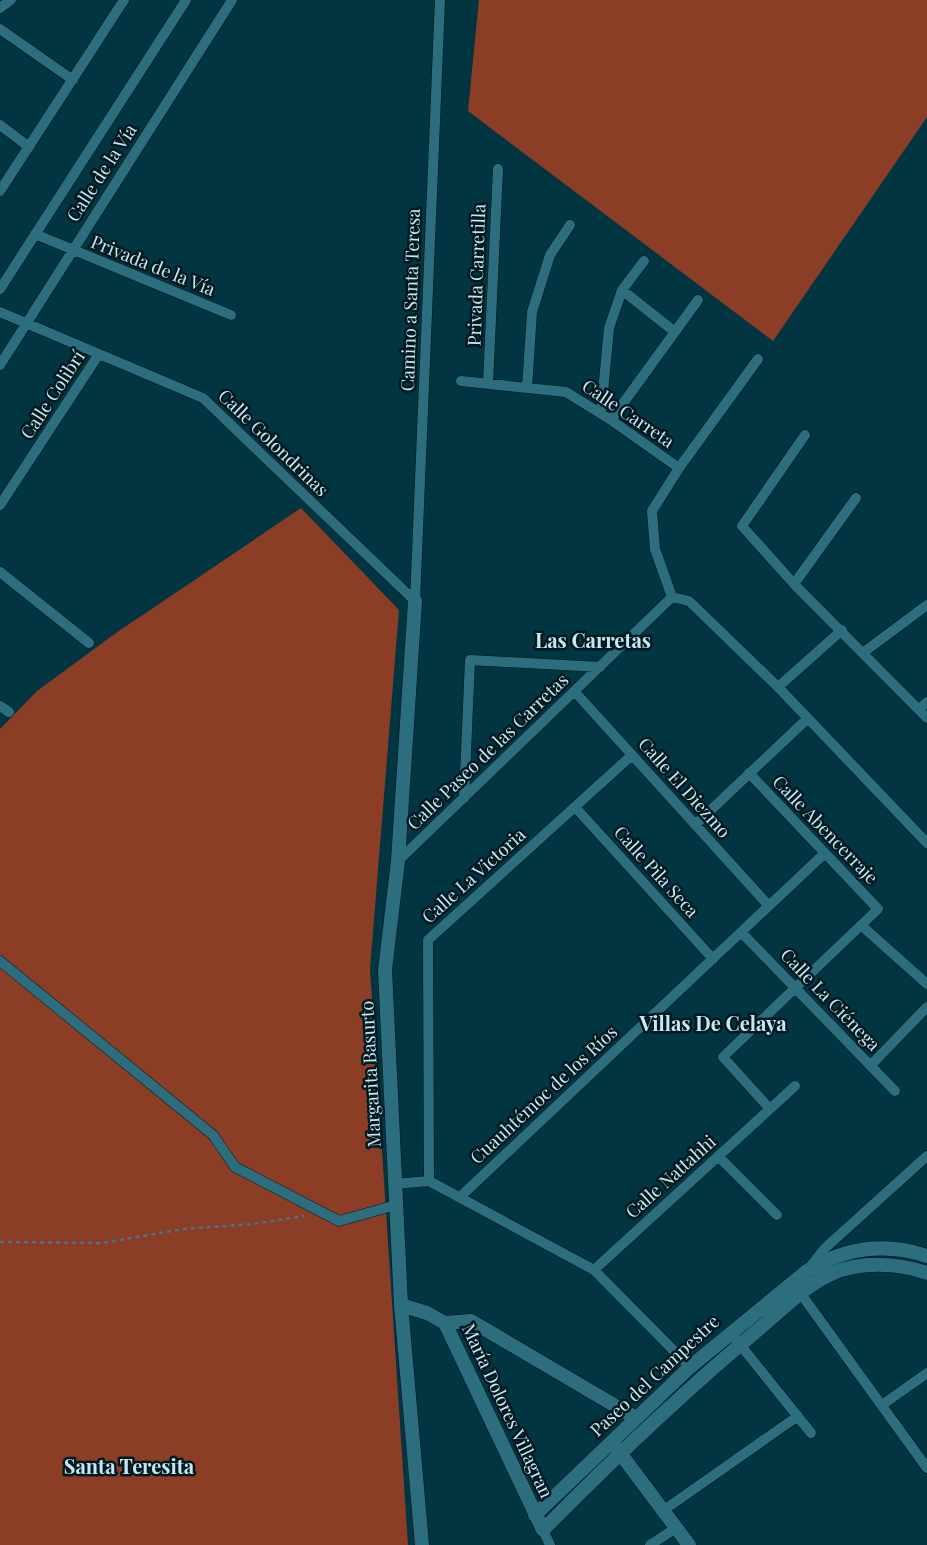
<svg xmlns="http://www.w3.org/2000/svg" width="927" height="1545" font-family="'Playfair Display',serif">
<rect width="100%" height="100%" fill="#003541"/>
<path fill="#8c3d25" d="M479,0H927V117L773,341L468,111Z
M301,508L399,610L370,969L408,1545H0V729L37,691L116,633Z"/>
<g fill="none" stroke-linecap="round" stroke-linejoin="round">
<defs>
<path id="street" d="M0,8L11,0
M0,29L73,80
M0,125L29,147
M0,191L124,0
M35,234L231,315
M0,289L186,0
M622,290L675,332
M0,312L203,398L415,601
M0,365L232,0
M461,381L566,392L611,420L679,468
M488,383L498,169
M527,388L532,312L550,255L570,225
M601,413L609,328L622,290L644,261
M611,420L698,300
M805,435L742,526L794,584L927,718
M0,505L99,354
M0,572L89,643
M794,584L856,498
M672,597L689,601L778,687L927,843
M415,601L440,0
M864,652L927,605
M778,687L842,630
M575,692L769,906
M0,706L9,712
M919,709L927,702
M749,773L878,909L723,1057L770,1109
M464,798L470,660L600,667
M575,807L713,959
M695,825L807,719
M398,861L672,597L655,549L652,511L679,468L758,359
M862,926L927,984
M741,932L895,1091
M0,961L213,1135L235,1167L339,1221L396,1205
M871,1065L927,1007
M718,1156L777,1215
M429,1181L428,940L632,755
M395,1184L429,1181L594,1270L690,1367
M460,1197L825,853
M810,1267L824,1249L927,1156
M594,1270L795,1086
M801,1294L927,1468
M730,1332L811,1433
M882,1405L927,1373
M664,1510L798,1416
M543,1530L550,1545
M650,1545L676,1528"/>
<path id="secondary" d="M415,601L398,861L385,970L401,1305L422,1545
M401,1305L427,1313L445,1323L543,1530C612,1460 683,1392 759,1329C781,1311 804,1286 831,1274C860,1261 898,1263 927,1273
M445,1323L471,1321L636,1418
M614,1445L689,1545
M535,1515L690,1367L807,1271C844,1248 885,1242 927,1256"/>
</defs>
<use href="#street" stroke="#06191f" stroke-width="11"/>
<use href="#secondary" stroke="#06191f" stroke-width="15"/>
<path stroke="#497681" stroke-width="2.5" stroke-dasharray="4 4" stroke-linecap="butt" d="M0,1242L102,1243L183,1229L253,1224L304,1216"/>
<use href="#street" stroke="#2d6e7e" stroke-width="10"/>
<use href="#secondary" stroke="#2d6e7e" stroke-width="14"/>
</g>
<g text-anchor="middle" stroke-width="5" stroke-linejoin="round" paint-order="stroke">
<g font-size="18" fill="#c8e7f0" stroke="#011a21">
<text transform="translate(102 173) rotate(-57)" y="6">Calle de la Vía</text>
<text transform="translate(153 266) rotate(22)" y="6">Privada de la Vía</text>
<text transform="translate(477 275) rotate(-88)" y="6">Privada Carretilla</text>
<text transform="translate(411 300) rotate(-88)" y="6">Camino a Santa Teresa</text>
<text transform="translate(53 395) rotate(-57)" y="6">Calle Colibrí</text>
<text transform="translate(628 414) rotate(34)" y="6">Calle Carreta</text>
<text transform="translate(273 443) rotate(44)" y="6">Calle Golondrinas</text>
<text transform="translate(488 752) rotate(-44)" y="6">Calle Paseo de las Carretas</text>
<text transform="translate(684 788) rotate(48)" y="6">Calle El Diezmo</text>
<text transform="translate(825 830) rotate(46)" y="6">Calle Abencerraje</text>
<text transform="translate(656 872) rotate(48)" y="6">Calle Pila Seca</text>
<text transform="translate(474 876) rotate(-42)" y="6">Calle La Victoria</text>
<text transform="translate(830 1000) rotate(46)" y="6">Calle La Ciénega</text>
<text transform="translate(371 1074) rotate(-93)" y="6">Margarita Basurto</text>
<text transform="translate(544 1095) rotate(-43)" y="6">Cuauhtémoc de los Ríos</text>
<text transform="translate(671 1177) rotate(-42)" y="6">Calle Nattahhi</text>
<text transform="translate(655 1376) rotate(-43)" y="6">Paseo del Campestre</text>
<text transform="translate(507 1411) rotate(65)" y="6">María Dolores Villagran</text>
</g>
<g font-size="20" font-weight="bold" fill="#c8e7f0" stroke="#011a21">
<text x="593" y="648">Las Carretas</text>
<text x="713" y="1031">Villas De Celaya</text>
<text x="129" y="1474">Santa Teresita</text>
</g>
</g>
</svg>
